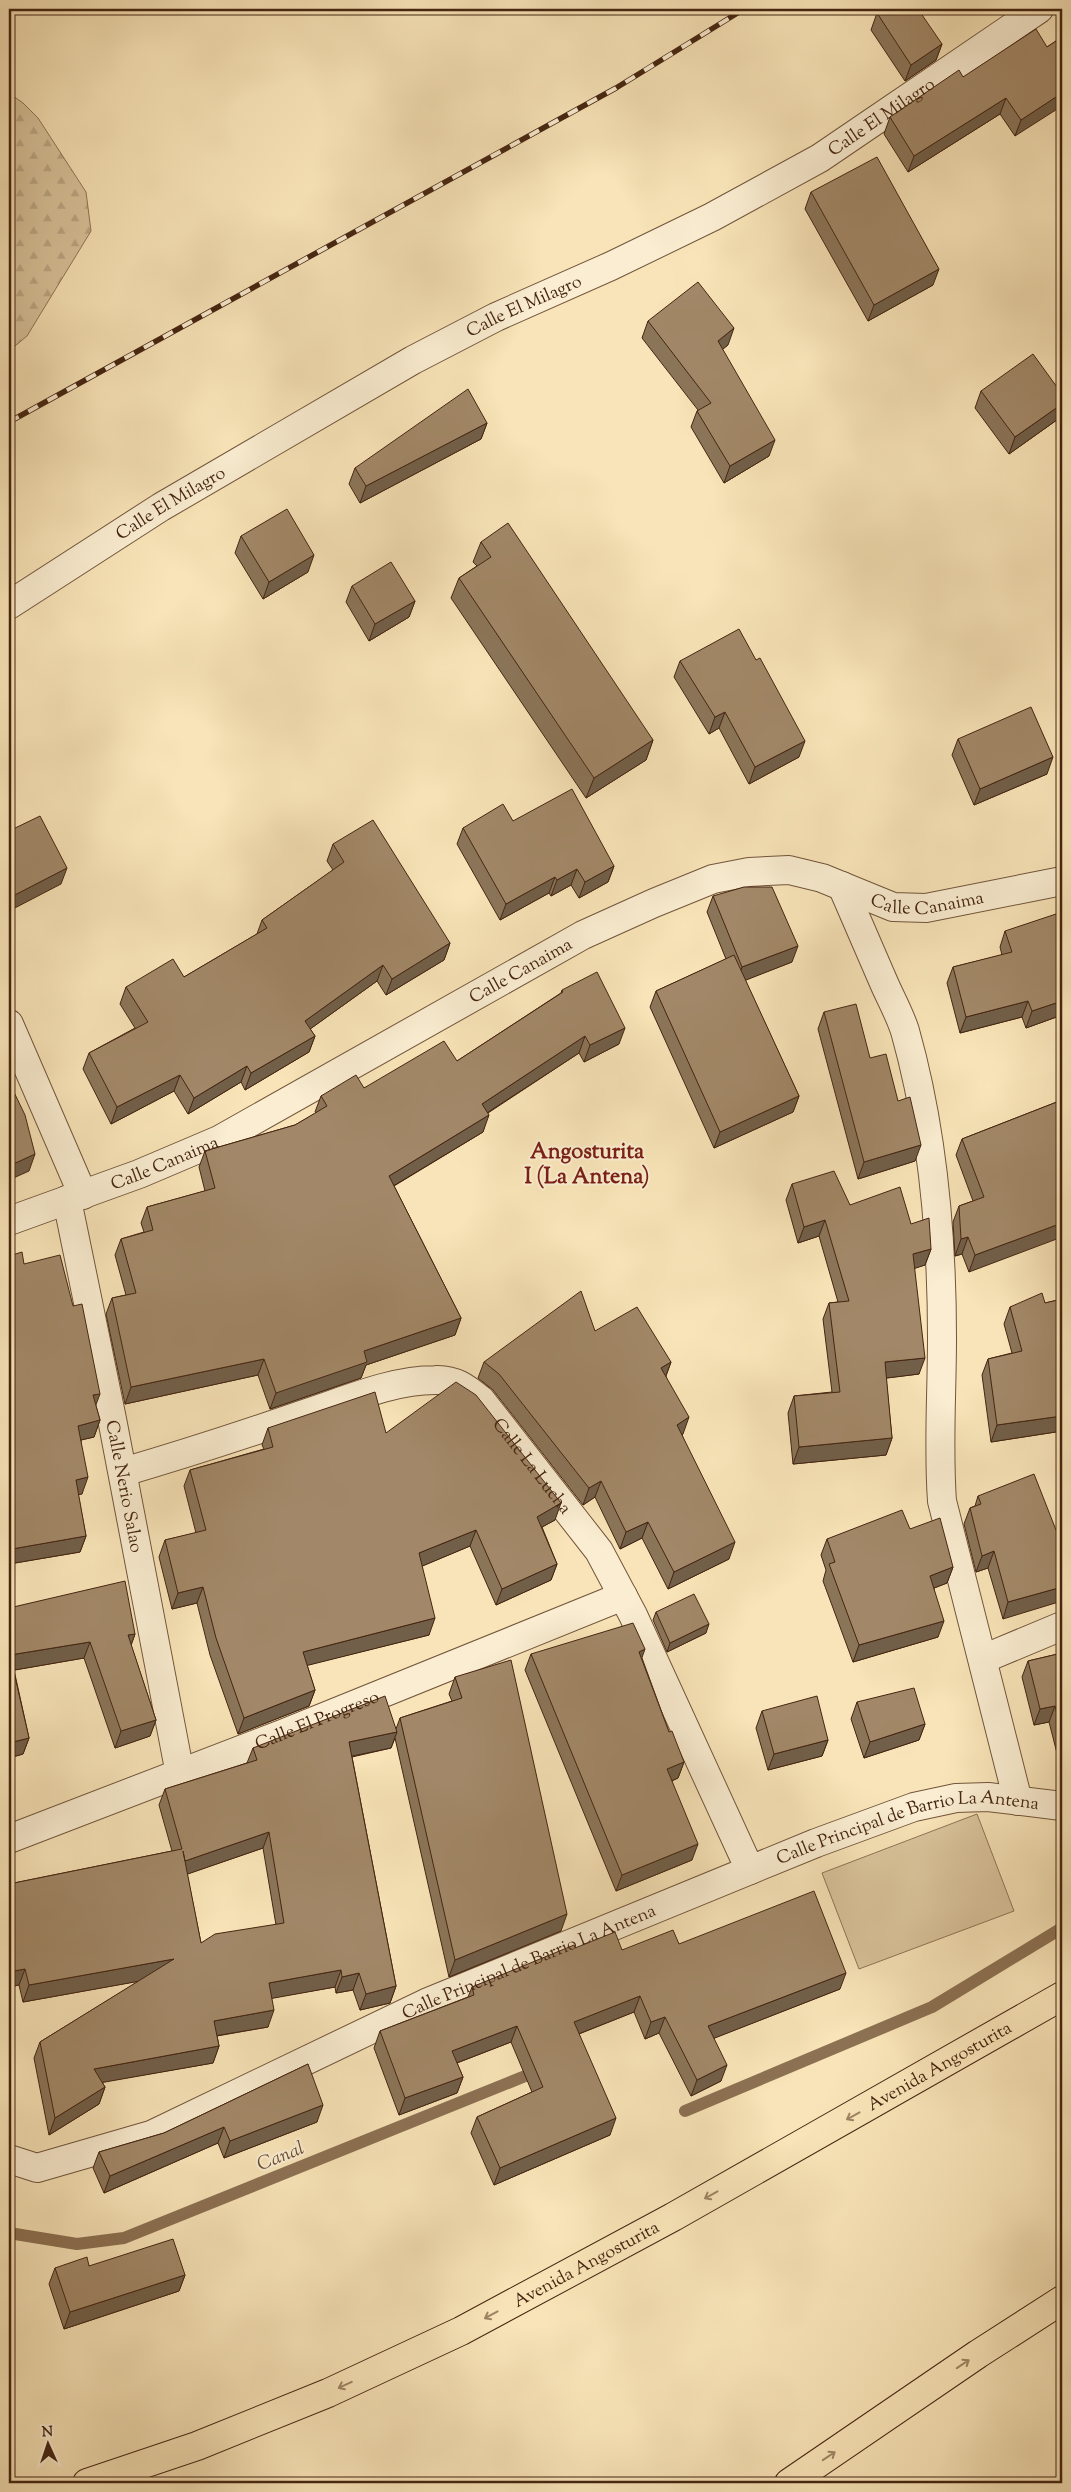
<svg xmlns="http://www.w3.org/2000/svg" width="1071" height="2492" font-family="'Sorts Mill Goudy',serif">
<defs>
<pattern id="forest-firs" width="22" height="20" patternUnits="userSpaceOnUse" patternTransform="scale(1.25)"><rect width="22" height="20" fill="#dac49c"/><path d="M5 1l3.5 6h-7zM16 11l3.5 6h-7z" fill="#bca885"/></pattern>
</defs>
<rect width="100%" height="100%" fill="#f8e4b8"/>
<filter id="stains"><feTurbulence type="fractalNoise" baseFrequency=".004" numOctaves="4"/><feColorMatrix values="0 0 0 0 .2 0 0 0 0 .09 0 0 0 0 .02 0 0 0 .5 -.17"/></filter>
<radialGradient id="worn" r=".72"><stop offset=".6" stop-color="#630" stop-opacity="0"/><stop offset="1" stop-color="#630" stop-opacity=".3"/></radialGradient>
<path fill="url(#forest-firs)" stroke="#907456" d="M9,93L23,103L38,118L86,192L91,231L27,336L9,351Z"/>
<path fill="#dac49c" stroke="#907456" d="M977,1814L1014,1911L859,1969L822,1873Z"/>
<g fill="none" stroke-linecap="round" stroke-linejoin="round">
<path stroke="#8c7153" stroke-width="12" d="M685,2111L932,2007L1062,1928
M9,2233L77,2244L124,2238L540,2070"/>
<defs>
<g id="minor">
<path id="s1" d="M9,605L161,507L413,360L496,317L611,266L712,217L820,158L1039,9"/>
<path d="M842,886C856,918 870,951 884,983C891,999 900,1015 905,1031C933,1130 942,1236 942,1338C942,1393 938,1447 942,1501L1018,1801"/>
<path d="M9,1024L83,1195"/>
<path id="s2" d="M67,1200L112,1419L180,1774"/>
<path id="s3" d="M9,1221L139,1174L219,1140L583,935L654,903L713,879L749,872L789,870L822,878L893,907L926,908L1062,881"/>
<path id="s4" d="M123,1472C185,1454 246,1434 307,1413C347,1400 392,1380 435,1380C455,1379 466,1388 481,1400L599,1551L633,1615L750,1870"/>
<path d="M983,1659L1062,1626"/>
<path id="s5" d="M9,1839L282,1734L623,1596"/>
<path id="s6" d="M9,2159L37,2168L151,2135L426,2003L816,1843L914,1807L956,1798L988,1797L1062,1806"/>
</g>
<g id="highway">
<path id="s7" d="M87,2483L197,2446L328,2393L461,2331L673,2217L1062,1996"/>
<path d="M789,2483L978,2354L1062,2300"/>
</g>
</defs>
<use href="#minor" stroke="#72553b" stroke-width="30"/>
<use href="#highway" stroke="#452511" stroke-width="30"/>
<use href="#minor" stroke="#faedd1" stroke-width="28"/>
<use href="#highway" stroke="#f8e4b8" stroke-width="28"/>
<defs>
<path id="rail" d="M9,422L616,88L744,9"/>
</defs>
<use href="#rail" stroke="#452511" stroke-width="5.5"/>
<use href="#rail" stroke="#faedd1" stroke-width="4" stroke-dasharray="11" stroke-linecap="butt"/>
</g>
<path fill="#8b7559" stroke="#452511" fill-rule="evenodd" d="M877,13L942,44L936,60L905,81L871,30Z
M1062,37L1015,136L1000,114L908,172L884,134L890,117L963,77L1047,47Z
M811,192L933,285L868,321L805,209Z
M648,321L728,345L722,349L769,456L724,483L691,427L697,411L698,410L642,338Z
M981,391L1062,394V413L1061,417L1009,454L975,408Z
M487,423L481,439L360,503L349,484L355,468Z
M241,536L308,572L263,599L235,553Z
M481,542L653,740L646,760L586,798L451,598L459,578L477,566L473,562Z
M352,586L415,601L409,617L369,641L346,602Z
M756,660L799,757L749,784L719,728L709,734L674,677L680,661Z
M958,739L1047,774L974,805L952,755Z
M513,821L614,866L608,882L579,898L571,885L551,896L549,893L500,920L457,844L463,828Z
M333,844L450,943L444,960L386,995L377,981L310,1029L315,1036L309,1052L245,1090L241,1082L188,1114L174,1091L111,1124L83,1069L89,1053L135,1028L120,1004L126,987L184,977L257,934L262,920L333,870L327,861Z
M713,896L792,962L745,980L799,1096L793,1112L714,1148L650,1007L656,991L726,959L707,912Z
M1005,931L1062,1015L1026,1028L1022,1017L960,1033L947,983L953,967L1002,955L1000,947Z
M562,990L619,1044L584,1062L579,1053L488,1113L483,1132L394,1186L461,1318L455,1335L366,1365L361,1378L270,1409L258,1375L125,1404L106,1314L112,1298L126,1295L115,1255L121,1239L144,1232L141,1223L147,1207L205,1191L199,1167L205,1151L295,1125L316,1113L315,1112L321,1096L364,1088L457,1061L561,993Z
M824,1012L898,1101L915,1161L858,1179L818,1029Z
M1062,1100L969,1272L962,1254L955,1256L953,1222L959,1206L973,1201L956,1155L962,1139Z
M792,1184L850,1205L911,1224L931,1249L925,1265L914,1268L919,1374L886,1378L892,1438L886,1455L793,1464L788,1413L794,1396L832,1392L823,1319L829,1303L838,1302L819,1236L798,1243L786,1200Z
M9,1256L24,1264L96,1406L100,1420L94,1437L81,1440L82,1494H78L86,1536L80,1552L9,1564Z
M1062,1299V1431L991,1442L982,1375L988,1359L1012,1353L1004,1324L1010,1307L1045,1303Z
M595,1331L671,1362L666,1376L683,1434L682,1435L729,1559L668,1589L642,1538L620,1549L595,1497L583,1505L493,1390L478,1378L484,1362Z
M268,1428L386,1433L555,1520L542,1527L557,1564L551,1580L496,1605L470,1546L422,1566L429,1635L307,1665L315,1690L309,1706L238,1734L210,1655L197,1603L172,1609L159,1557L165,1540L196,1533L184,1486L190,1470L264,1449L262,1445Z
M978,1496L1056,1530L1003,1619L988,1568L976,1572L964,1524L970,1508L975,1506Z
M910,1529L953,1567L947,1583L934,1588L938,1637L853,1662L823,1581L826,1570L821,1555L827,1539Z
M9,1608L135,1634L131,1645L156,1720L150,1736L115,1748L84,1658L14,1670L29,1738L23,1754L9,1758Z
M656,1612L706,1633L667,1652L653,1620Z
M1062,1653V1760L1059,1761L1049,1722L1034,1725L1022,1677L1028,1661Z
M531,1654L642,1658L669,1732L684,1762L678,1778L672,1781L692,1860L616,1891L525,1670Z
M455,1677L561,1931L449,1977L395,1738L391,1748L352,1757L396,1986L390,2003L360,2010L353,1990L336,1993L335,1987L271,1998L268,2027L217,2036L219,2046L213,2063L102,2082L105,2087L99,2104L49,2135L34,2058L40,2042L139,1981L23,2002L19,1985L9,1987V1884L172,1851L159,1805L165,1789L247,1763L253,1748L396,1729L400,1718L452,1701L449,1694ZM263,1848L276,1925L201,1943L187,1874Z
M857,1702L925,1724L919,1740L864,1758L851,1719Z
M762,1711L828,1740L822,1756L768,1770L756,1728Z
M679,1944L840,1989L714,2038L721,2081L691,2096L659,2033L645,2039L634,2012L579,2034L610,2135L494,2185L471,2133L477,2117L532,2092L511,2042L457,2063L463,2077L457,2093L399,2115L374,2048L380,2031L468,1997L472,1987L575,1948L622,1950Z
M308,2064L317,2122L224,2158L218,2143L104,2193L93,2168L99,2152L164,2133Z
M89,2266L185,2275L179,2291L64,2329L49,2284L55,2268Z"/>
<path fill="#715f49" stroke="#452511" d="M942,44L936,60L905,81L911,65Z
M1062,93V106L1015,136L1021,120Z
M1006,98L1000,114L908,172L914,156Z
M939,269L933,285L868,321L874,305Z
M734,328L728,345L712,358L718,341Z
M1062,404V413L1061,417L1009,454L1015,437Z
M487,423L481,439L360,503L366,486Z
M775,440L769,456L724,483L730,466Z
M314,555L308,572L263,599L269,582Z
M415,601L409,617L369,641L375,624Z
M725,712L719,728L709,734L715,717Z
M653,740L646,760L586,798L594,778Z
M805,741L799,757L749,784L755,767Z
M1053,757L1047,774L974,805L980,789Z
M614,866L608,882L579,898L585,882Z
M67,868L61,884L9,911V898Z
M577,869L571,885L551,896L557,880Z
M555,877L549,893L500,920L506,904Z
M450,943L444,960L386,995L392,979Z
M798,946L792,962L736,984L742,967Z
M383,965L377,981L299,1037L305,1021Z
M1028,1001L1022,1017L960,1033L966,1017Z
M1062,1001V1015L1026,1028L1032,1011Z
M625,1028L619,1044L584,1062L590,1045Z
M315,1036L309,1052L245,1090L251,1073Z
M585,1036L579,1053L476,1120L482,1104Z
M247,1066L241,1082L188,1114L194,1098Z
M180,1075L174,1091L111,1124L117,1107Z
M799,1096L793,1112L714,1148L720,1132Z
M489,1115L483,1132L383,1192L389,1176Z
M921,1145L915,1161L858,1179L864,1162Z
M35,1154L29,1171L9,1180V1166Z
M825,1220L819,1236L798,1243L804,1227Z
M1062,1223V1237L969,1272L975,1255Z
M968,1237L962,1254L955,1256L961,1239Z
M931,1249L925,1265L907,1271L913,1254Z
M461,1318L455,1335L366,1365L361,1378L270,1409L276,1393L364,1351Z
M925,1358L919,1374L879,1379L885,1362Z
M264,1359L258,1375L125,1404L131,1387Z
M671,1362L665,1378L661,1368Z
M100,1394L94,1410L93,1395Z
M1062,1416V1431L991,1442L997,1425Z
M689,1417L683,1434L671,1441L677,1425Z
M100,1420L94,1437L72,1442L78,1426Z
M892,1438L886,1455L793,1464L799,1447Z
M88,1477L82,1494L70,1496L76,1480Z
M601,1481L595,1497L583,1505L589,1488Z
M561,1503L555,1520L531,1533L537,1517Z
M648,1522L642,1538L620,1549L626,1532Z
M476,1530L470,1546L413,1570L419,1553Z
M86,1536L80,1552L9,1564V1556L12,1549Z
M735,1542L729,1559L668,1589L674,1572Z
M994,1551L988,1568L976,1572L982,1556Z
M557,1564L551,1580L496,1605L502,1589Z
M953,1567L947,1583L924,1592L930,1576Z
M203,1587L197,1603L172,1609L178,1593Z
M1062,1587V1601L1003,1619L1008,1602Z
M435,1618L429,1635L297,1668L303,1652Z
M944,1621L938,1637L853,1662L859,1645Z
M709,1624L706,1633L667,1652L670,1643Z
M135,1634L129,1651L128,1635Z
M90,1642L84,1658L9,1671L10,1655Z
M645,1649L639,1666V1652Z
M315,1690L309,1706L238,1734L244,1718Z
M1055,1706L1049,1722L1034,1725L1040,1709Z
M156,1720L150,1736L115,1748L121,1731Z
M925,1724L919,1740L864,1758L870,1742Z
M397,1732L391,1748L343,1758L349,1742Z
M29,1738L23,1754L9,1758V1743Z
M828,1740L822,1756L768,1770L774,1754Z
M1062,1751V1760L1059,1761Z
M684,1762L678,1778L661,1785L667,1769Z
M269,1832L263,1848L179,1877L185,1861Z
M698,1844L692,1860L616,1891L622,1875Z
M567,1914L561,1931L449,1977L455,1960Z
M174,1959L168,1976L23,2002L29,1985Z
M25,1969L19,1985L9,1987V1972Z
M341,1970L335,1987L263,2000L269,1983Z
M359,1973L353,1990L336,1993L342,1977Z
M846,1973L840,1989L702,2043L708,2026Z
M396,1986L390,2003L360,2010L366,1994Z
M640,1996L634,2012L568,2038L574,2022Z
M274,2010L268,2027L208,2037L214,2021Z
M665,2017L659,2033L645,2039L651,2022Z
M517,2026L511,2042L446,2067L452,2051Z
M219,2046L213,2063L88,2085L94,2069Z
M727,2065L721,2081L691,2096L697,2080Z
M463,2077L457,2093L399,2115L405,2098Z
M105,2087L99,2104L49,2135L55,2118Z
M323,2105L317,2122L224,2158L230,2141Z
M616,2118L610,2135L494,2185L500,2168Z
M224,2127L218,2143L104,2193L110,2176Z
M185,2275L179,2291L64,2329L70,2312Z"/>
<path fill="#a28868" stroke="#452511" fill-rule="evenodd" d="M884,9H918L942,44L911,65L877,13Z
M1036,29L1047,47L1062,37V93L1021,120L1006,98L914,156L890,117L959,70L963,77Z
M877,157L939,269L874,305L811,192Z
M698,282L734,328L718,341L775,440L730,466L697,411L711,403L648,321Z
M1033,354L1062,394V404L1015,437L981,391Z
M468,389L487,423L366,486L355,468Z
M287,509L314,555L269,582L241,536Z
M508,523L653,740L594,778L459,578L491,557L481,542Z
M391,562L415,601L375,624L352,586Z
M739,629L756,660L760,658L805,741L755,767L725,712L715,717L680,661Z
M1031,707L1053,757L980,789L958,739Z
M572,789L614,866L585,882L577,869L557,880L555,877L506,904L463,828L503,804L513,821Z
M40,816L67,868L9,898V831Z
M373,820L450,943L392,979L383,965L305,1021L315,1036L251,1073L247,1066L194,1098L180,1075L117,1107L89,1053L148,1022L126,987L173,959L184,977L267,928L262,920L344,862L333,844Z
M744,887H772L798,946L742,967L713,896Z
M1062,912V1001L1032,1011L1028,1001L966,1017L953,967L1012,952L1005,931Z
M734,955L799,1096L720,1132L656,991Z
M597,972L625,1028L590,1045L585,1036L482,1104L489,1115L389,1176L461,1318L364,1351L367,1362L276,1393L264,1359L131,1387L112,1298L136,1293L121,1239L153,1230L147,1207L215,1188L205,1151L295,1125L327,1106L321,1096L356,1075L364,1088L444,1041L457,1061L563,992L562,990Z
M856,1004L870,1058L886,1054L898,1101L910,1097L921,1145L864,1162L824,1012Z
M9,1082L25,1115L35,1154L9,1166Z
M1062,1100V1223L975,1255L968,1237L961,1239L959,1206L984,1197L962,1139Z
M834,1171L850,1205L900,1187L911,1224L929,1218L931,1249L913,1254L925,1358L885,1362L892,1438L799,1447L794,1396L840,1392L829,1303L849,1301L825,1220L804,1227L792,1184Z
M22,1252L24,1264L60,1255L73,1306L82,1304L100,1394L93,1395L100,1420L78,1426L88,1477L76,1480L86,1536L12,1549L9,1534V1256Z
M581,1291L595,1331L637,1307L671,1362L661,1368L689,1417L677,1425L735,1542L674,1572L648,1522L626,1532L601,1481L589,1488L499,1374L484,1362Z
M1042,1293L1045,1303L1062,1299V1416L997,1425L988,1359L1022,1351L1010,1307Z
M456,1382L476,1395L561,1503L537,1517L557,1564L502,1589L476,1530L419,1553L435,1618L303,1652L315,1690L244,1718L216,1638L203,1587L178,1593L165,1540L206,1530L190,1470L273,1447L268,1428L375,1392L386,1433Z
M1034,1474L1056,1530L1062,1528V1587L1008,1602L994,1551L982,1556L970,1508L981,1504L978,1496Z
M902,1510L910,1529L940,1518L953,1567L930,1576L944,1621L859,1645L829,1564L835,1562L827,1539Z
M125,1581L135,1634L128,1635L156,1720L121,1731L90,1642L10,1655L29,1738L9,1743V1608Z
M694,1594L709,1624L670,1643L656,1612Z
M633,1623L645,1649L639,1652L669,1732L672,1731L684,1762L667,1769L698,1844L622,1875L531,1654Z
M1062,1653V1735L1055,1706L1040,1709L1028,1661Z
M511,1660L567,1914L455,1960L400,1718L462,1698L455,1677Z
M914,1688L925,1724L870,1742L857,1702Z
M385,1696L397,1732L349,1742L396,1986L366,1994L359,1973L342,1977L341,1970L269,1983L274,2010L214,2021L219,2046L94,2069L105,2087L55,2118L40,2042L174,1959L29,1985L25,1969L9,1972V1897H11L9,1884L182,1849L165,1789L257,1760L253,1748ZM269,1832L284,1923L215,1934L201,1943L183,1851L185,1861Z
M817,1696L828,1740L774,1754L762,1711Z
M814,1891L846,1973L708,2026L727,2065L697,2080L665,2017L651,2022L640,1996L574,2022L616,2118L500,2168L477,2117L543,2087L517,2026L452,2051L463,2077L405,2098L380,2031L474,1995L472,1987L574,1945L575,1948L615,1932L622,1950L673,1930L679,1944Z
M308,2064L323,2105L230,2141L224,2127L110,2176L99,2152L164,2133Z
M173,2239L185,2275L70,2312L55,2268L87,2257L89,2266Z"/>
<defs><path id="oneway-shaft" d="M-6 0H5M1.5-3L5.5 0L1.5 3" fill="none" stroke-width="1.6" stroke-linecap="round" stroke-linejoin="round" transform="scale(1.25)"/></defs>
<g stroke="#9e8464">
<use href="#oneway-shaft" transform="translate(853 2116) rotate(151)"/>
<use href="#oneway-shaft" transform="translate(711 2195) rotate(151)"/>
<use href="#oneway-shaft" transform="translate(491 2315) rotate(152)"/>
<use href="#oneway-shaft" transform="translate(963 2364) rotate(-34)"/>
<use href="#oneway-shaft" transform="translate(345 2385) rotate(155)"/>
<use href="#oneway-shaft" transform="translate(829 2456) rotate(-34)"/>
</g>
<g text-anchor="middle" stroke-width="4" stroke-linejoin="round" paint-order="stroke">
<g font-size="18" fill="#452511" stroke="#faedd1">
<text dy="6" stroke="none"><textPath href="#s1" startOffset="1001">Calle El Milagro</textPath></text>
<text dy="6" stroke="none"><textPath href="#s1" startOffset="596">Calle El Milagro</textPath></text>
<text dy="6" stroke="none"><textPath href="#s1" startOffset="191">Calle El Milagro</textPath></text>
<text dy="6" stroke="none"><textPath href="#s3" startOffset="1006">Calle Canaima</textPath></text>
<text dy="6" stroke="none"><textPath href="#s3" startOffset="571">Calle Canaima</textPath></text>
<text dy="6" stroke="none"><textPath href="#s3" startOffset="166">Calle Canaima</textPath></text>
<text dy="6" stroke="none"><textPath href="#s4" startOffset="461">Calle La Lucha</textPath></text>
<text dy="6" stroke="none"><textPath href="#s2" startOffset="292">Calle Nerio Salao</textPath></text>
<text dy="6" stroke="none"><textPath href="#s5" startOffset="330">Calle El Progreso</textPath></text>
<text dy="6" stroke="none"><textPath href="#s6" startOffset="969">Calle Principal de Barrio La Antena</textPath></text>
<text dy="6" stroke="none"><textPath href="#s6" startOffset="564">Calle Principal de Barrio La Antena</textPath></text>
<text dy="6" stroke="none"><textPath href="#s7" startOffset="951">Avenida Angosturita</textPath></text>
<text dy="6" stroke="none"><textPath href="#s7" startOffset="546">Avenida Angosturita</textPath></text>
</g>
<g font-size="19" font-style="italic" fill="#684b32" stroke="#faedd1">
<text transform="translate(280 2155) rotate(-22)" y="7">Canal</text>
</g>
<g font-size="22" font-weight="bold" fill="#7a1f14" stroke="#faedd1">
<text x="587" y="1158">Angosturita<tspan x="587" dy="25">I (La Antena)</tspan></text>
</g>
</g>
<rect width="1071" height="2492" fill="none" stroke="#f8e4b8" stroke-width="30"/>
<rect x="10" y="10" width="1051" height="2472" fill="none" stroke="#452511" stroke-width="2.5"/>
<rect x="15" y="15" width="1041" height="2462" fill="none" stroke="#452511"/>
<g transform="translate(48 2444) rotate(357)" stroke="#faedd1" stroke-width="4" paint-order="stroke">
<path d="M0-4L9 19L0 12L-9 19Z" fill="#452511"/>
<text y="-8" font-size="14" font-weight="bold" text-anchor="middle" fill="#452511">N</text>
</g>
<rect width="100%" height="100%" filter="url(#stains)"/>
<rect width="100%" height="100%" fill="url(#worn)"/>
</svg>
